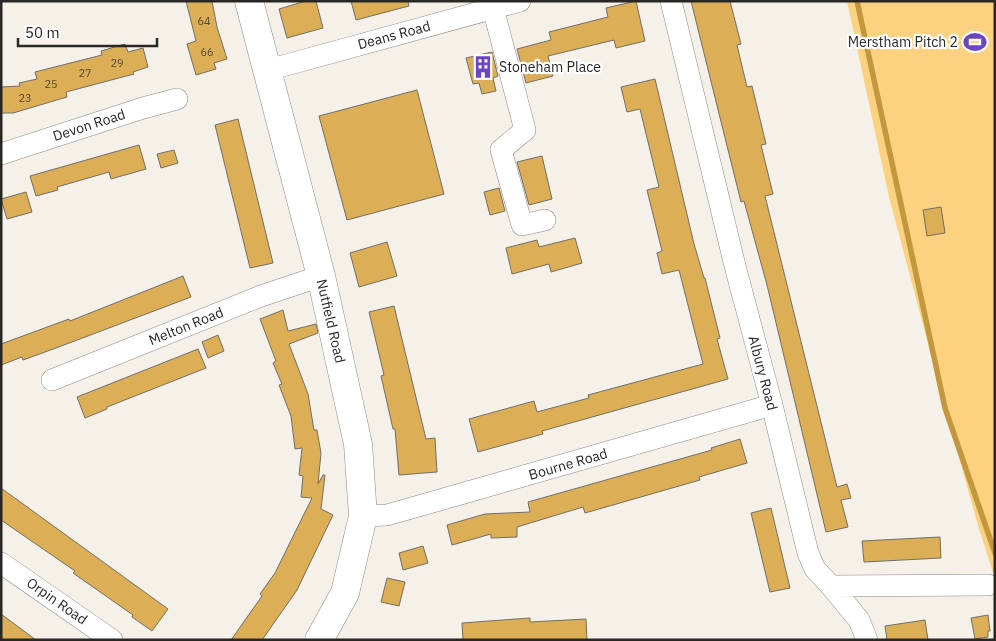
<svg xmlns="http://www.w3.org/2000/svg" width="996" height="641" font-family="'IBM Plex Sans',sans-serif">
<rect width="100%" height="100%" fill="#f5f1e9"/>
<path fill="#fcd17f" d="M847,1H995V578L979,529L945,407L889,197Z"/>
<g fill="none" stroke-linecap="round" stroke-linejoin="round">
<path stroke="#c3973c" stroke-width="5.5" d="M857,1L945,408L995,553"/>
</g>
<path fill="#dcaf56" stroke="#726e67" d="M186,1H212L217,27L227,59L214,63L216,69L196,75L187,44L196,41Z
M306,1H316L323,28L287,38L279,9Z
M351,1H408L409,6L356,20Z
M636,1L645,41L616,48L614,40L548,56L553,76L526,83L517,49L551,40L549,32L608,17L606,8Z
M691,1H730L741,44L737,45L747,87L752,86L766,144L761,145L773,194L765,196L837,487L847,484L851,498L841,500L848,527L826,532L767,285L744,201L741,202Z
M125,44L128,52L143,48L148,67L133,72L134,74L66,92L67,97L13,113H1V87L20,86L19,83L37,79L35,72L102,55L101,51Z
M492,52L498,76L493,78L496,91L482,94L479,83L473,84L466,58Z
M655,79L694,244L704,278H705L720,338L717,339L728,379L542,431L543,434L478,452L469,419L534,401L537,412L589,398L588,395L703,364L679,270L662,274L657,253L662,251L647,190L659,187L640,109L627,112L621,87Z
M417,90L444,194L347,220L319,116Z
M238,119L273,263L250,268L215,125Z
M139,145L146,169L111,179L109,172L57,187L58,190L36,196L30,176Z
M174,150L178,163L161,168L157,154Z
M542,156L552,199L529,205L517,162Z
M499,188L505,211L490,215L484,192Z
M26,192L32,212L7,219L1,199Z
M941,207L945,233L927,236L923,210Z
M575,238L582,263L551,272L549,264L512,274L506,248L537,240L539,247Z
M387,242L397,276L359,287L350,253Z
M183,276L191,297L56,348L23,360L22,357L1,365V344L69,319L70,321Z
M394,306L426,439L435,438L437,472L399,475L395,429H393L381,376L384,375L369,312Z
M283,310L288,331L316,324L318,333L289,344L308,394L314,430H317L321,453L318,484L323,475H325L321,509L333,515L297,590L262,640H231L262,596L260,594L275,573L312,498L301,497L303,476L299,475L302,448L295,449L291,416L279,385L282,384L273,363L276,361L260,319Z
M218,335L224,351L208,358L202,342Z
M198,349L206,368L107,407V409L85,418L77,397Z
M740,439L747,463L699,477L700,480L585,513L583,507L517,527V537L491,538V534L452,545L447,525L485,514L530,512L528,502L712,450L711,448Z
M1,488L168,609L152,631L132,617L133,615L73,573L75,571L1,520Z
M771,508L790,588L770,592L751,513Z
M940,537L941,558L864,562L862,541Z
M423,546L428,563L403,570L399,553Z
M387,578L405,582L399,606L381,602Z
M1,614L36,640H1Z
M988,615L990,631H988V637L975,639L971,618Z
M530,618V622L586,619L587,640H463L462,623Z
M925,620L928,640H887L885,626Z"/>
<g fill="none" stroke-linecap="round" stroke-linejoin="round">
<defs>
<path id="minor" d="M671,1L735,266L772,405L808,553L815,569L831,586L988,585
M493,8L525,130L501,150L522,225L545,220
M268,70L520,1
M1,154L143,108L177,99
M52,380L261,296L321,276
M363,516L387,515L772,405
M1,563L112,640
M831,586L859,620L867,640"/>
<path id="tertiary" d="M249,1L321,276L358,444L363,516L345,593L319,640"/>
</defs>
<use href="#minor" stroke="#8c8881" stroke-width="22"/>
<use href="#tertiary" stroke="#8c8881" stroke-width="29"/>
<use href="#minor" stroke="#fff" stroke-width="21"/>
<use href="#tertiary" stroke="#fff" stroke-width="28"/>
</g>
<defs>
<symbol id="stadium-bare" viewBox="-9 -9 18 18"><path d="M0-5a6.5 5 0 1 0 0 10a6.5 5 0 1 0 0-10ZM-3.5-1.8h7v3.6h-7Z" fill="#6b46bf" stroke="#fff" stroke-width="2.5" paint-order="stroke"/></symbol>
<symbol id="building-bare" viewBox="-9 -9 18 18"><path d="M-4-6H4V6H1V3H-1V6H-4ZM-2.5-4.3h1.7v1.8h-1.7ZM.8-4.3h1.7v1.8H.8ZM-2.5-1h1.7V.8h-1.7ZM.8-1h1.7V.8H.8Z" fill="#6b46bf" stroke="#fff" stroke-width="2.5" paint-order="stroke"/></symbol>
</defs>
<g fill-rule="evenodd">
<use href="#stadium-bare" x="959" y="26" width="32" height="32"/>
<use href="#building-bare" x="467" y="51" width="32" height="32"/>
</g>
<g text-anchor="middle" stroke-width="4.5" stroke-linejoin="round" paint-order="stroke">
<g font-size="11" fill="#564930">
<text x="204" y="25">64</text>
<text x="207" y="56">66</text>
<text x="117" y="67">29</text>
<text x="85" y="77">27</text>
<text x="51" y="88">25</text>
<text x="25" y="102">23</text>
</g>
<g font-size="14" fill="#292724" stroke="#fff">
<text transform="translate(394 35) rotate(-15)" y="5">Deans Road</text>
<text transform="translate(89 125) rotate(-18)" y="5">Devon Road</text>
<text transform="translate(331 321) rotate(77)" y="5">Nutfield Road</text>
<text transform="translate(186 326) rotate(-22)" y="5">Melton Road</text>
<text transform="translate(763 373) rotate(75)" y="5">Albury Road</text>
<text transform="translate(568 464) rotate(-16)" y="5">Bourne Road</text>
<text transform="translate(57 601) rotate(35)" y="5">Orpin Road</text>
</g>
<g font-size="14" fill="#292724" stroke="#fff" text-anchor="end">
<text x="958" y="47">Merstham Pitch 2</text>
<text x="499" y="72" text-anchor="start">Stoneham Place</text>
</g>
</g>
<rect width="996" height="641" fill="none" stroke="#292724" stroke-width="5"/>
<path d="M18 38v8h139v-8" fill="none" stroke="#292724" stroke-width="2.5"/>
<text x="25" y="38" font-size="15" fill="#292724" stroke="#ffffff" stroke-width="4" paint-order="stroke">50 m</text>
</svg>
